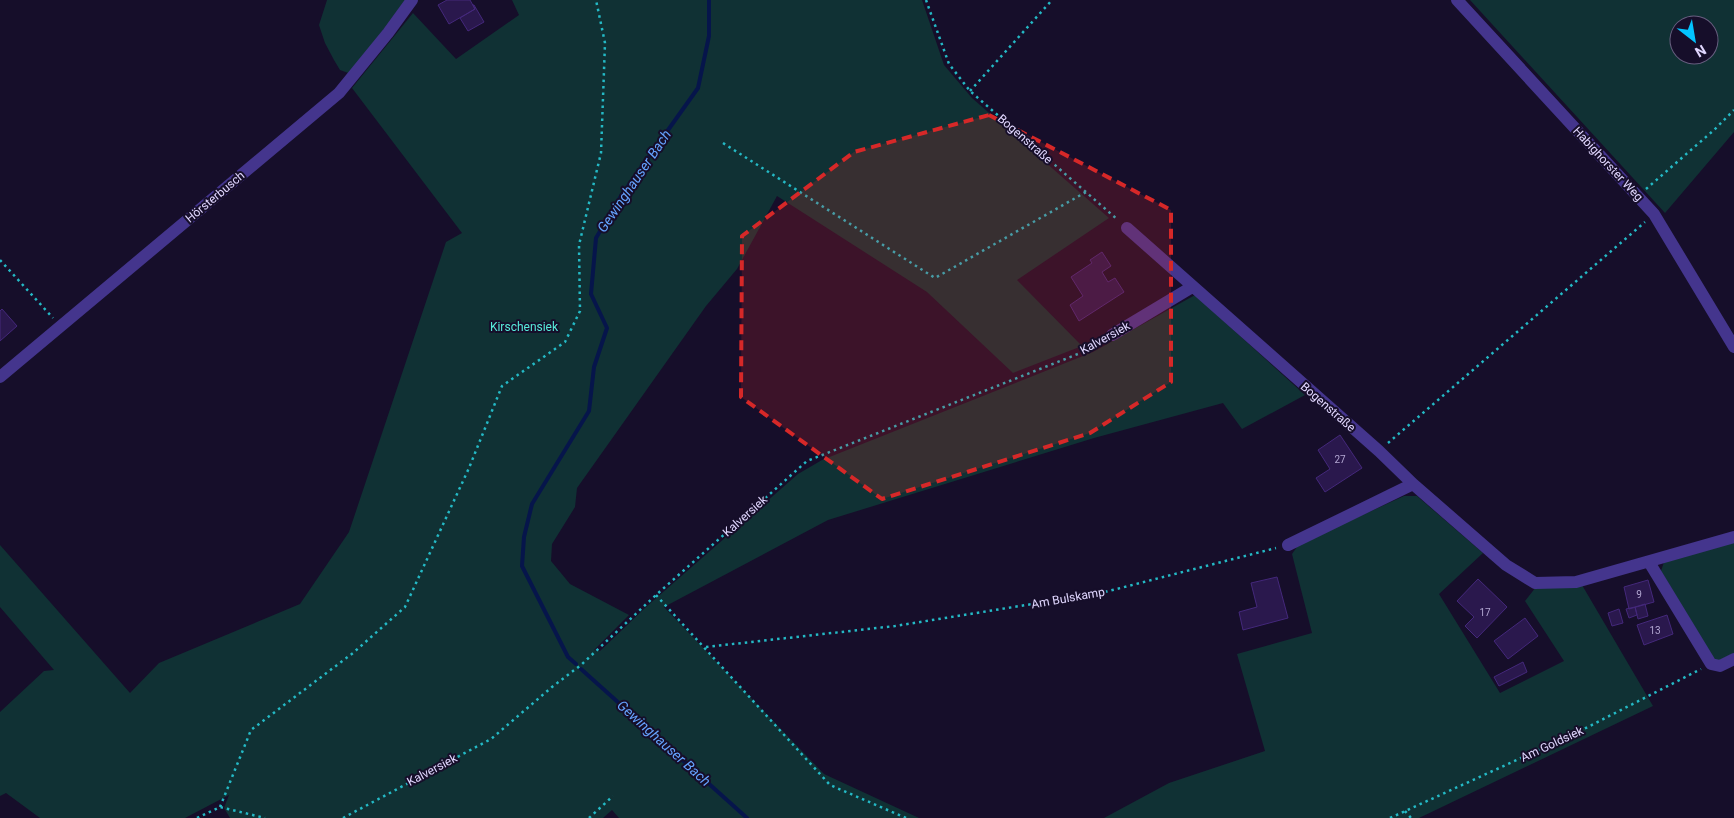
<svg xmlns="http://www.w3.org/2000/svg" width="1734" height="818" font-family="Roboto,sans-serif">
<rect width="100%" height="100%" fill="#160e2a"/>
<path fill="#103134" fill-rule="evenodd" d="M327,0H405L351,74L340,70L334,60L325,43L319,25Z
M512,0H922L944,65L972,98L1109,218L1017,280L1082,346L1013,373L927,292L777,196L737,269L706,306L577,488L575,507L552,544L551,561L570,584L629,615L594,650L600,651L646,607L798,474L822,460L1093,352L1195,295L1305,395L1242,429L1223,403L1094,438L828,520L664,607L824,774L919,818H619L612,810L603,818H230L224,808L229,795L185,818H40L6,793L0,796V712L44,671L54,670L0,607V545L130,693L159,663L300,604L349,532L446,242L462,233L352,88L413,13L456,59L519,15Z
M1470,0H1734V132L1665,213ZM1679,25H1709V55H1679Z
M1404,496H1417L1483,553L1439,594L1500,693L1564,661L1525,601L1536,587L1582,585L1653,706L1419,818H1104L1169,783L1265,751L1237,654L1312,633L1292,554L1299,544Z
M1734,541V653L1716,662L1661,571L1664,562Z"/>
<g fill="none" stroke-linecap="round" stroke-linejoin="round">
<path stroke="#06154b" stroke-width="4" d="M576,664L568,657L522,566L524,537L532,504L589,411L594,367L607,328L591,294L596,238L621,196L698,88L709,36V0
M581,669L747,818"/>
</g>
<path fill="#2a184d" stroke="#44287b" d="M447,0H470L475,9L449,24L438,5Z
M473,5H474L484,22L468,31L460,18L475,9Z
M1102,252L1111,266L1102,272L1108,282L1115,278L1124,292L1079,321L1070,305L1083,296L1071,277L1092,263L1090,260Z
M2,309L17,326L0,341V311Z
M1340,435L1362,468L1325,492L1316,478L1330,469L1318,450Z
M1277,577L1288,618L1243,630L1239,612L1257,607L1251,583Z
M1478,579L1507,607L1477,638L1465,626L1474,617L1457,601Z
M1648,580L1654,602L1629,609L1624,587Z
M1645,604L1648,616L1638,619L1635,607Z
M1635,607L1637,615L1629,618L1626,609Z
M1619,609L1623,623L1612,626L1608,613Z
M1667,615L1673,634L1644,645L1637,625Z
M1525,618L1538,636L1508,659L1494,641Z
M1523,662L1527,672L1499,686L1494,677Z"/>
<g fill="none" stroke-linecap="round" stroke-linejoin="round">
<path stroke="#24b9c5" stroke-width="2.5" stroke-dasharray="2.5 4" stroke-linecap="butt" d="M926,0L949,64L970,91L1118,220
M970,91L1052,0
M723,143L935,278L1086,192
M1646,189L1714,130L1734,110
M0,260L53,318
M1388,443L1645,222
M656,595L830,785L906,818
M706,647L895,626L1101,593L1276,548
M220,807L251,730L353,653L405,607L469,468L502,386L565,342L580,311L579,245L601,153L605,43L596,0
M1405,811L1411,818
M197,818L220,807L265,818
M343,818L491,739L552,687L581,665L656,595L807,461L1083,352L1103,341
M589,818L613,796
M1390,818L1580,731L1701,669"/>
<path stroke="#44358d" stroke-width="12" d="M1457,0L1654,214L1734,347
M1127,228L1379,451L1413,484L1506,565L1535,583L1576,582L1734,537
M1112,335L1192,287
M0,377L339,93L388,33L412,0
M1288,545L1413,484
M1649,562L1711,664L1720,666L1734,659"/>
</g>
<path fill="#d62828" fill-opacity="0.2" stroke="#d62828" stroke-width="4" stroke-dasharray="10 6" stroke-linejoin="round" d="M989,115L1171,210V382L1090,433L882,499L741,397L742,236L854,152Z"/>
<g text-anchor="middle" stroke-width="4" stroke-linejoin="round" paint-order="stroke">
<g font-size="10" fill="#b3a7d2">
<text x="1340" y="463">27</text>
<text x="1639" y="598">9</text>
<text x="1485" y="616">17</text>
<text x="1655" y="634">13</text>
</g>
<g font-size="12" fill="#e1d7ff" stroke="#160e2a">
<text transform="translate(1025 139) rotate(41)" y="4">Bogenstraße</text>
<text transform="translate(1608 164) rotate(47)" y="4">Habighorster Weg</text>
<text transform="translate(215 197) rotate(-40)" y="4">Hörsterbusch</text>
<text transform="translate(1105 338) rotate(-29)" y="4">Kalversiek</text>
<text transform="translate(1328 407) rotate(41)" y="4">Bogenstraße</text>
<text transform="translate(745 516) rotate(-42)" y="4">Kalversiek</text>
<text transform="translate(1068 598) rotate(-10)" y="4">Am Bulskamp</text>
<text transform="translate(1552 744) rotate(-25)" y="4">Am Goldsiek</text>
<text transform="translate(432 770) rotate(-28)" y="4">Kalversiek</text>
</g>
<g font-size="12" fill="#57ebda" stroke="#160e2a">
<text x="524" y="331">Kirschensiek</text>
</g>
<g font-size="14" font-style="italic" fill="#65a3ff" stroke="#160e2a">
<text transform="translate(634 181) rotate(-56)" y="5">Gewinghauser Bach</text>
<text transform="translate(664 743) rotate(42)" y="5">Gewinghauser Bach</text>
</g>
</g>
<g transform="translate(1694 40) rotate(149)"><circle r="24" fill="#160e2a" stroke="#675e7f"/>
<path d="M0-4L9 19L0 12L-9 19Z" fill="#03c4ff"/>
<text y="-8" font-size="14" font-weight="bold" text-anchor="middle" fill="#e1d7ff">N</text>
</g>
</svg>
